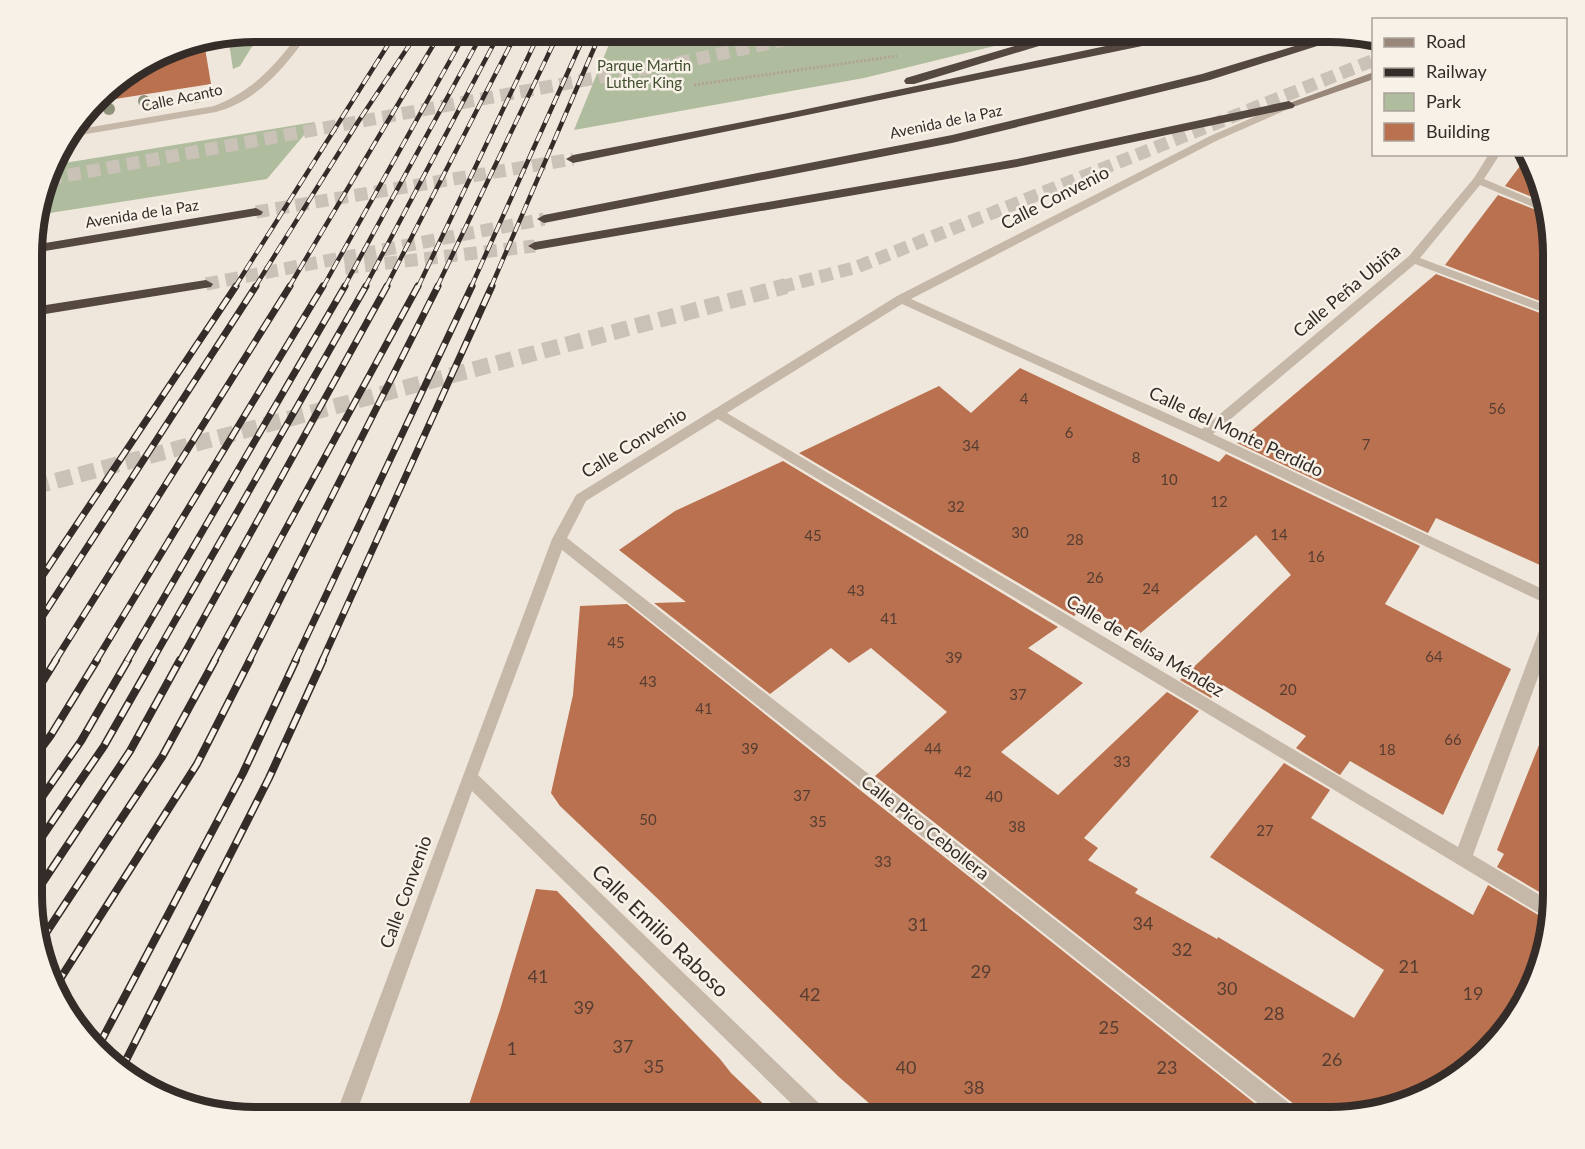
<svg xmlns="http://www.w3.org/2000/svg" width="1585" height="1149" font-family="Lato,sans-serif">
<rect width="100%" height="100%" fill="#efe7db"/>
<path fill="#afbc9d" d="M255,32H265L251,48L240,66L233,69L228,37Z
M614,32H1052L864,78L574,130Z
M315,122L267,179L37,215L52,165Z"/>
<path fill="#ba714f" d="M204,42L211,84L96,102L107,87L170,48Z
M1529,154L1530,156L1542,201L1505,186Z
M1498,195L1546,214L1553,241V306L1445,265Z
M1436,274L1553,318V571L1436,518L1428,533L1237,443Z
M1020,368L1219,462L1226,454L1420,546L1385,604L1511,669L1443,815L1350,761L1340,775L1296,748L1306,736L1223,685L1211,698L1180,680L1291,575L1256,535L1137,636L1087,607L1074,616L799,453L939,386L971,413Z
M783,461L1058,627L1028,648L1083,683L1001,752L1058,795L1167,692L1199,711L1084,838L1098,848L1088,860L1138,889L1135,893L1217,939L1218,937L1354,1018L1384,970L1210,857L1284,763L1330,790L1311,818L1473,915L1488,885L1550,922L1537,979L1507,1030L1429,1095L1330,1118L1303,1117L1299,1108L875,776L947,712L871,648L849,663L831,648L770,694L654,603L686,602L619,550L675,511Z
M627,604L860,790L1272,1117H885L839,1077L657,898L560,806L551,793L573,695L580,606Z
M1551,715L1553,716V900L1497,867L1504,854L1497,850Z
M536,889L557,891L720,1059L731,1073L777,1117H465L500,1010Z"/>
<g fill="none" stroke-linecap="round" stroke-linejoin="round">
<path stroke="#cac2b7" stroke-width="13" stroke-dasharray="13 7" stroke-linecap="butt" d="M48,179L682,62L821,32
M256,212L573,159
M345,268L535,246
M206,284L544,219
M781,287L857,267L1374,60"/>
<path stroke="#cac2b7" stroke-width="16" stroke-dasharray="16 8" stroke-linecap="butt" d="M33,487L786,286"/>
<path stroke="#b1a393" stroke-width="3" stroke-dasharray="2 2" stroke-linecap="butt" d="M694,85L897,56"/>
<path fill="#c6b8a9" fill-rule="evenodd" d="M300,32H310C285,67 259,100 216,112L69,137L74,130L214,106C253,91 276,65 300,32Z
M1289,102L1294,105L1293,107L1218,140L911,299L1202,429L1409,256L1474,178L1489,154H1500L1484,179L1543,204L1545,212L1480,185L1420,258L1553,308V316L1415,264L1213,434L1553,594V607L1198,438L902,304L727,413L1458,847L1545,615L1548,611L1553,609V636L1473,855L1553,903L1550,920L718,419L586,501L567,538L1298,1110L1301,1117H1275L562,550L478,775L826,1110L829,1117H805L472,791L355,1117H335L552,539L576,495L897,296L1210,136Z"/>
<path fill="#99887a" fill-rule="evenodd" d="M1374,72V79L1293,107L1284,105Z"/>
<path fill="#544840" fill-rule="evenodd" d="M1062,32H1080L1078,34L914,84H906L904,81L906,78Z
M1172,32H1191L1189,34L1152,44L573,163L566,159L573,155L788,113Z
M1341,32L1355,34L1210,80L952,143L544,223L537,219L544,215L952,135L1202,74Z
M1289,101L1295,105L1293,108L1017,167L535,250L528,246L535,242L1017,159Z
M256,208L263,212L261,215L33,253V245Z
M206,280L213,284L211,287L33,316V307Z"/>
<defs>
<path id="rail-far2" d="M235,287L396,32
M255,287L358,122L418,32
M289,287L441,32
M323,287L466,32
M344,287L483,32
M365,287L500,32
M386,287L517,32
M418,287L540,32
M437,287L559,32
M471,287L586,32
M491,287L601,32"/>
<path id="rail-far1" d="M33,590L236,286
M33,631L256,286
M55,661L290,286
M96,661L323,286
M127,661L345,286
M152,661L366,286
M180,661L387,286
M214,661L418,286
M249,661L438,286
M295,661L472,286
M322,661L492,286"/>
<path id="rail" d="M33,697L56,660
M33,759L51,735L97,660
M33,810L81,741L128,660
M33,850L104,746L153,660
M33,897L130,751L180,660
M40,942L162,757L215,660
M55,987L197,764L250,660
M98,1047L243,773L296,660
M120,1072L269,778L323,660"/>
</defs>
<use href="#rail-far2" stroke="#342c28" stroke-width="4.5"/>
<use href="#rail-far1" stroke="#342c28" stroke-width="7"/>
<use href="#rail" stroke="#342c28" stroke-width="8"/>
<use href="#rail-far2" stroke="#f7f1e7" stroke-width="3" stroke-dasharray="10" stroke-linecap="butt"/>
<use href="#rail-far1" stroke="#f7f1e7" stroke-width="4.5" stroke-dasharray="13" stroke-linecap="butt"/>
<use href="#rail" stroke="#f7f1e7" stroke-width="5" stroke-dasharray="16" stroke-linecap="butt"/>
</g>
<g fill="#8f937c">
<circle cx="196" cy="97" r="6"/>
<circle cx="144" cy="101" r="6"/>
<circle cx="109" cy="109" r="6"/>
</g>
<g text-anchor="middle" stroke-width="5" stroke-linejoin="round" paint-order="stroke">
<g font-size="15" fill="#404f2e" stroke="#f7f1e7">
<text x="644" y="71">Parque Martin<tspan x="644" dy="17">Luther King</tspan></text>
</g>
<g font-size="15" fill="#342c28" stroke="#f7f1e7">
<text transform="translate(182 98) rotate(-12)" y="5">Calle Acanto</text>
<text transform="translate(946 122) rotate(-12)" y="5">Avenida de la Paz</text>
<text transform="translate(142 214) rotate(-9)" y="5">Avenida de la Paz</text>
</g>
<g font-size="15" fill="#563d32">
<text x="1024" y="404">4</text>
<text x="1497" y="414">56</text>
<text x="1069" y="438">6</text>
<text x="1366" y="450">7</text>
<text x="971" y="451">34</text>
<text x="1136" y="463">8</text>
<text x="1169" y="485">10</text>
<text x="1219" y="507">12</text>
<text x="956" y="512">32</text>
<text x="1020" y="538">30</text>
<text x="1279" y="540">14</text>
<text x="813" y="541">45</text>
<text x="1075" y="545">28</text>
<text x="1316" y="562">16</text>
<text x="1095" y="583">26</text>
<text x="1151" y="594">24</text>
<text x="856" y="596">43</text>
<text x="889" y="624">41</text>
<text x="616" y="648">45</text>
<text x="1434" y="662">64</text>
<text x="954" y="663">39</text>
<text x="648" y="687">43</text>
<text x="1288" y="695">20</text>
<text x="1018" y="700">37</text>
<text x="704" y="714">41</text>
<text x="1453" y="745">66</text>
<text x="750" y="754">39</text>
<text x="933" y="754">44</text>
<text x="1387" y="755">18</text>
<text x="1122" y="767">33</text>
<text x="963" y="777">42</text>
<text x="802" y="801">37</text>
<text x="994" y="802">40</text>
<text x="648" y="825">50</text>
<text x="818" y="827">35</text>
<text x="1017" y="832">38</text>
<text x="1265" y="836">27</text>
<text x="883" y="867">33</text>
</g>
<g font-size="18" fill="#342c28" stroke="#f7f1e7">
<text transform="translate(1055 198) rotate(-27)" y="6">Calle Convenio</text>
<text transform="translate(1347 291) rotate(-40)" y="6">Calle Peña Ubiña</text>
<text transform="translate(1236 432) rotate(25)" y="6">Calle del Monte Perdido</text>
<text transform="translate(634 443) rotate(-31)" y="6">Calle Convenio</text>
<text transform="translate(1145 646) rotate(31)" y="6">Calle de Felisa Méndez</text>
<text transform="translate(925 828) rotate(38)" y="6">Calle Pico Cebollera</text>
<text transform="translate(406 892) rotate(-70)" y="6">Calle Convenio</text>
</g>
<g font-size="18" fill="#563d32">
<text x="1143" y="930">34</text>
<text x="918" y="931">31</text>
<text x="1182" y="956">32</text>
<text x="1409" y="973">21</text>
<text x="981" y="978">29</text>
<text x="538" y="983">41</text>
<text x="1227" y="995">30</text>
<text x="1473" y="1000">19</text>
<text x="810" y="1001">42</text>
<text x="584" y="1014">39</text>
<text x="1274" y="1020">28</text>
<text x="1109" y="1034">25</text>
<text x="623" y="1053">37</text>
<text x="512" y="1055">1</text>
<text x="1332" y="1066">26</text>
<text x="654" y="1073">35</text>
<text x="906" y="1074">40</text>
<text x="1167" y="1074">23</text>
<text x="974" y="1094">38</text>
</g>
<g font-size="21" fill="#342c28" stroke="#f7f1e7">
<text transform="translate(660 931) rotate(44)" y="7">Calle Emilio Raboso</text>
</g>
</g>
<path d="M0 0H1585V1149H0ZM255 42H1330A213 213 0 0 1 1543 255V894A213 213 0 0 1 1330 1107H255A213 213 0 0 1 42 894V255A213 213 0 0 1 255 42Z" fill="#f7f1e7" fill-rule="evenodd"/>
<path fill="none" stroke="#342c28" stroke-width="8" d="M255 42H1330A213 213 0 0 1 1543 255V894A213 213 0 0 1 1330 1107H255A213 213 0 0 1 42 894V255A213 213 0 0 1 255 42Z"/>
<rect x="1372" y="18" width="195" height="138" fill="#f7f1e7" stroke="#a9a29b" stroke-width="1.5"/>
<rect x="1384" y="38" width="30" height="9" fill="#99887a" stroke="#a9a29b" stroke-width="1.5"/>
<text x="1426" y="48" font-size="18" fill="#342c28">Road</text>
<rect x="1384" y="68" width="30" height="9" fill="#342c28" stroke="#a9a29b" stroke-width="1.5"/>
<text x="1426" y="78" font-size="18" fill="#342c28">Railway</text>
<rect x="1384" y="93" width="30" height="18" fill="#afbc9d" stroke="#a9a29b" stroke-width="1.5"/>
<text x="1426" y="108" font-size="18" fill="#342c28">Park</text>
<rect x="1384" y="123" width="30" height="18" fill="#ba714f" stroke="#a9a29b" stroke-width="1.5"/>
<text x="1426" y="138" font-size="18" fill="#342c28">Building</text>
</svg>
